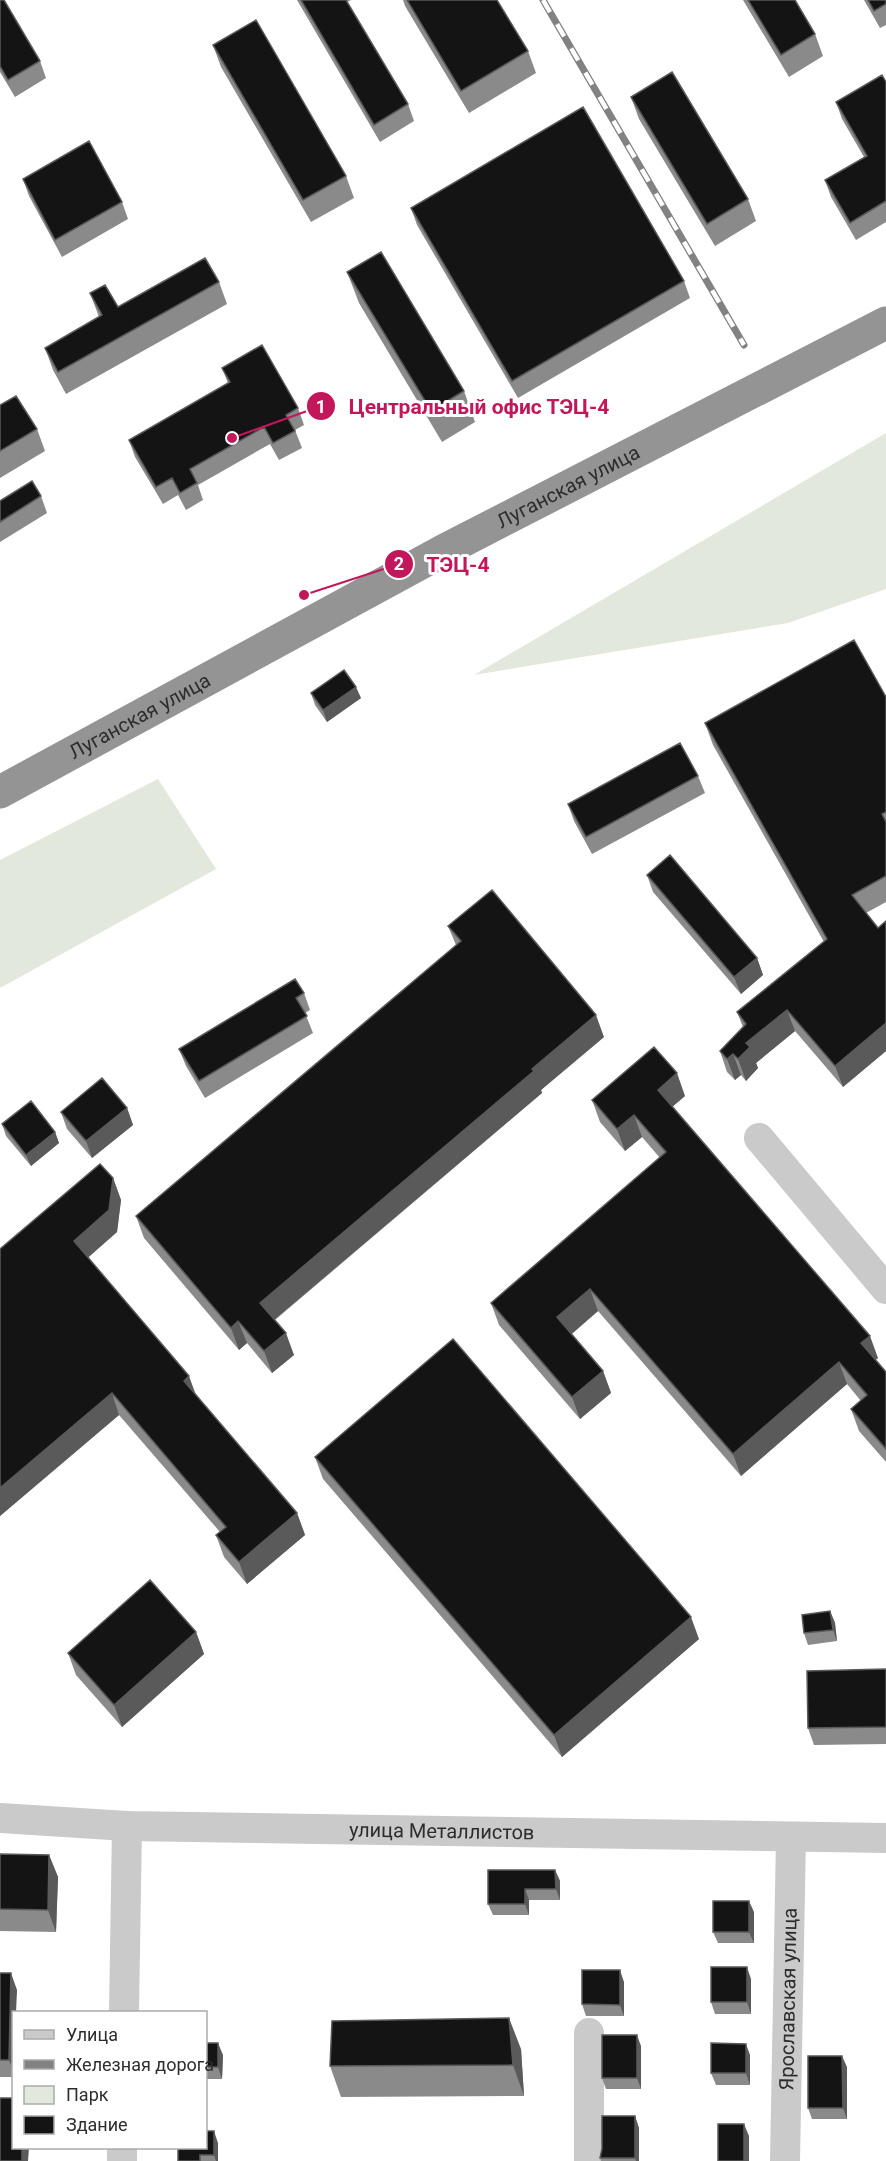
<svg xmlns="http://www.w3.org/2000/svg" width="886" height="2161" font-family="Roboto,sans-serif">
<rect width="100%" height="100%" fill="#fff"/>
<path fill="#e2e9dc" d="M886,433V589L788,623L474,675Z
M158,779L216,869L0,988V860Z"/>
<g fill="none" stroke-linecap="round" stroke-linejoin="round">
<g stroke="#cacaca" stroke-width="30">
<path d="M759,1138L886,1289"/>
<path id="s1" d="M0,1818L127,1826L886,1838"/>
<path d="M124,2012L127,1826"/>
<path d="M589,2033V2161"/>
<path d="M122,2161V2148"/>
<path id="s2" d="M785,2161L791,1837"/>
</g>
<path stroke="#949494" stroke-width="33" id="s3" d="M0,792L443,551L886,323"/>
<defs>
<path id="rail" d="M543,0L744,345"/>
</defs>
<use href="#rail" stroke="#828282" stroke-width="7"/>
<use href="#rail" stroke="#fff" stroke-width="4.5" stroke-dasharray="14" stroke-linecap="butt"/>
</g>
<path fill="#8a8a8a" d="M0,0L40,61L46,78L15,97L0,72Z
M297,0H351L347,2L408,104L414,121L380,142Z
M403,0H407L528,51L536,73L469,113L405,6Z
M743,0H795L815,34L823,56L789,77Z
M864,0H886V25L880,28Z
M213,45L346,176L354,198L311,222L221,67Z
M886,82V222L856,240L831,197L825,180L864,157L842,119L836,102Z
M631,97L748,199L756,221L715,246L639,119Z
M23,179L122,202L128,219L62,257L29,196Z
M411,208L684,281L690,298L518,398L417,225Z
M347,272L464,391L475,422L442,442L359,303Z
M219,282L227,304L66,394L53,370L45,348L99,317L90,293L118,307Z
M222,368L298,408L304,425L295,430L302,448L279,460L270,444L198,485L203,500L186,510L178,495L163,504L135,457L129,440L228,383Z
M0,405L37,429L45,451L0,478Z
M41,496L47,513L0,542V501Z
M311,693L361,698L327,722L315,705Z
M886,697V902L866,913L878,928L886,921V1051L843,1087L795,1031L756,1063L758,1068L746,1081L741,1075L735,1080L727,1072L720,1051L743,1027L737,1012L824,942L713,745L705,723Z
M698,776L705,793L592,854L574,821L568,804Z
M647,875L757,958L763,975L741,994L653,892Z
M448,926L604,1037L541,1090L542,1093L275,1320L294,1355L272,1373L247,1343L239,1350L144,1238L136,1216L456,945Z
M304,993L310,1010L305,1013L313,1033L205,1098L186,1066L179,1049Z
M685,1096L672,1107L878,1358L875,1360L886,1372V1462L859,1431L851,1409L861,1401L847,1384L741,1476L598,1311L571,1334L603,1371L611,1393L580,1419L499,1325L491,1303L660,1158L642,1137L625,1151L600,1122L592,1100Z
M127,1108L133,1125L92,1158L67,1129L61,1112Z
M2,1124L55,1132L59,1143L31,1166L6,1136Z
M113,1178L121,1200L117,1232L88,1257L196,1395L297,1513L305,1535L247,1584L224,1557L216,1535L220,1532L119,1415L0,1516V1249Z
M315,1457L699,1639L562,1757L323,1479Z
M830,1611L835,1623L837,1641L808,1645L804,1633Z
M196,1632L204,1654L122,1727L76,1675L68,1653Z
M886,1669V1744L814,1745L808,1728Z
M0,1854L49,1855L58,1877L56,1932L0,1931Z
M555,1870L560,1881V1900H529V1915H493L488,1904Z
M754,1912V1943H718L713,1932Z
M0,1973L17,1990L14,2013V2077H0Z
M751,1979V2014H715L711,2002Z
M624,1982V2016H586L582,2004Z
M206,2043L223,2055L222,2079H206Z
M641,2046V2089H606L602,2078Z
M521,2049L524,2096L341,2097L330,2066Z
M750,2055V2085H716L711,2073Z
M847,2067V2119H812L808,2108Z
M635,2116L639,2128V2161H601L600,2158L602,2149Z
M218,2143V2161H178Z"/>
<path fill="#5a5a5a" d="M356,687L361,698L327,722L323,710Z
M757,958L763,975L741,994L734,977Z
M787,1010L795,1031L756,1063L758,1068L746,1081L738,1059L746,1043Z
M596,1015L604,1037L541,1090L542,1093L268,1325L260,1303L532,1069Z
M886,1023V1051L843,1087L835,1066Z
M733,1054L741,1075L735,1080L727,1059Z
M677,1073L685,1096L666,1112L658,1090Z
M127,1108L133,1125L92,1158L86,1141Z
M634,1115L642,1137L625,1151L617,1129Z
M55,1132L59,1143L31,1166L26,1155Z
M113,1178L121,1200L117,1232L82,1263L74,1241Z
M590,1289L598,1311L565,1340L557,1317Z
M238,1321L247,1343L239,1350L231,1328Z
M286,1333L294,1355L272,1373L264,1351Z
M870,1336L878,1358L869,1365L861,1343Z
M839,1362L847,1384L741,1476L733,1454Z
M603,1371L611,1393L580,1419L572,1397Z
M189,1376L197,1398L184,1381Z
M112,1393L119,1415L0,1516V1488Z
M297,1513L305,1535L247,1584L239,1562Z
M830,1611L835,1623L837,1641L833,1630Z
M691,1617L699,1639L562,1757L554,1735Z
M196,1632L204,1654L122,1727L114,1705Z
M49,1855L58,1877L56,1932L48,1910Z
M555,1870L560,1881V1900L556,1889Z
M525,1889L529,1900V1915L525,1904Z
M749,1901L754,1912V1943L749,1932Z
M747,1967L751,1979V2014L747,2002Z
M620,1970L624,1982V2016L620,2005Z
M11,1973L17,1990L16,2013H14V2072L9,2060Z
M509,2018L521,2049L524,2096L513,2065Z
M637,2035L641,2046V2089L637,2078Z
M218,2043L223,2055L222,2079L218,2067Z
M746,2044L750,2055V2085L746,2073Z
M842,2056L847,2067V2119L843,2108Z
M635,2116L639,2128V2161H636L635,2158Z
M744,2124L749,2136V2161H744Z
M214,2131L218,2143V2161H216L214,2155Z
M22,2148H29L28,2161H22Z"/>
<path fill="#141414" stroke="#5a5a5a" stroke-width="1.5" d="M0,0H4L40,61L8,80L0,66Z
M301,0H346L408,104L374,125Z
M407,0H497L528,51L461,91Z
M748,0H795L815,34L781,55Z
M868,0H886V4L874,11Z
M256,20L346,176L303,200L213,45Z
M672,72L748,199L707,224L631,97Z
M882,75L886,82V201L850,223L825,180L867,156L836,102Z
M583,107L684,281L512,381L411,208Z
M89,141L122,202L55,240L23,179Z
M381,252L464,391L431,411L347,272Z
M205,258L219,282L58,372L45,348L102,315L90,293L105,285L118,307Z
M262,345L298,408L286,415L295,431L273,443L264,427L190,469L197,483L180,493L172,478L156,487L129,440L230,382L222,368Z
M16,396L37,429L0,451V405Z
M32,481L41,496L0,522V501Z
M854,640L886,697V812L882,814L886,822V876L852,895L878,928L886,921V1023L835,1066L787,1010L746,1043L750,1047L738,1059L733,1054L727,1059L720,1051L746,1024L737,1012L827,939L705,723Z
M344,670L356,687L323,710L311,693Z
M680,743L698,776L586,837L568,804Z
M670,855L757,958L734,977L647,875Z
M492,890L596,1015L532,1069L534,1071L260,1303L286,1333L264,1351L238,1321L231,1328L136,1216L461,941L448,926Z
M295,979L304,993L296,998L307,1016L199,1081L179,1049Z
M654,1047L677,1073L658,1090L870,1336L861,1343L886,1372V1449L851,1409L867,1395L839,1362L733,1454L590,1289L557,1317L603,1371L572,1397L491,1303L666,1152L634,1115L617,1129L592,1100Z
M102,1078L127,1108L86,1141L61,1112Z
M31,1101L55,1132L26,1155L2,1124Z
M100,1164L113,1178L109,1210L74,1241L189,1376L184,1381L297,1513L239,1562L216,1535L226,1527L112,1393L0,1488V1249Z
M453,1339L691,1617L554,1735L315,1457Z
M150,1580L196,1632L114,1705L68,1653Z
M830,1611L833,1630L804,1633L802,1615Z
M886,1669V1727L808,1728L807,1671Z
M0,1854L49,1855L48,1910L0,1909Z
M488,1870H555L556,1889H525V1904H488Z
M713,1901H749V1932H713Z
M711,1967H747V2002H711Z
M582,1970H620V2005L582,2004Z
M0,1973H11L9,2060H0Z
M509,2018L513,2065L330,2066L332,2021Z
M602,2035H637V2078H602Z
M206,2043H218V2067H206Z
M711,2043L746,2044V2073H711Z
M808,2056H842L843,2108H808Z
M0,2098H14V2148H22V2161H0Z
M602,2116H635V2158H600L602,2149Z
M718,2124H744V2161H718Z
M206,2131H214V2155H200V2161H178V2148H206Z"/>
<g text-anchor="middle" stroke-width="6" stroke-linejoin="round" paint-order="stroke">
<g font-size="20" fill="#2d2d2d" stroke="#fff">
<text dy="7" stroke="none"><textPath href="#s3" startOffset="645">Луганская улица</textPath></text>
<text dy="7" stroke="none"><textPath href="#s3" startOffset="159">Луганская улица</textPath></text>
<text dy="7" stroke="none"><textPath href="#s1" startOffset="442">улица Металлистов</textPath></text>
<text dy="7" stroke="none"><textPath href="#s2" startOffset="162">Ярославская улица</textPath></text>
</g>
</g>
<path fill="none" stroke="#c2185b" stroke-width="2" d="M232 438L321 406M304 595L399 564"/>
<g fill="#c2185b" stroke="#fff" stroke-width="2">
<circle cx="232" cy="438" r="6"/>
<circle cx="304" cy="595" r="6"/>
<circle cx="321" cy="406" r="15"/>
<circle cx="399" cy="564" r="15"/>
</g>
<g font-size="18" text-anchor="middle" font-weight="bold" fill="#fff">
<text x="321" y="413">1</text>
<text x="399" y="570">2</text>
</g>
<g font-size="21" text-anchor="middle" font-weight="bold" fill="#c2185b" stroke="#fff" stroke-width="6" stroke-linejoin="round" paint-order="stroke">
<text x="479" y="414">Центральный офис ТЭЦ-4</text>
<text x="458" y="572">ТЭЦ-4</text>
</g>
<rect x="12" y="2011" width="195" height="138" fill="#ffffff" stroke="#ababab" stroke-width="1.5"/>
<rect x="24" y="2030" width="30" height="9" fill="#cacaca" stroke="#ababab" stroke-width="1.5"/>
<text x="66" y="2041" font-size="18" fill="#2d2d2d">Улица</text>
<rect x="24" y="2060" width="30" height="9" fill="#828282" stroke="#ababab" stroke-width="1.5"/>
<text x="66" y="2071" font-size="18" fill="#2d2d2d">Железная дорога</text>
<rect x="24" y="2086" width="30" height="18" fill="#e2e9dc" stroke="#ababab" stroke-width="1.5"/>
<text x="66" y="2101" font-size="18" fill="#2d2d2d">Парк</text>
<rect x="24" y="2116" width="30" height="18" fill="#141414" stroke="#ababab" stroke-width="1.5"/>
<text x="66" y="2131" font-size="18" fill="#2d2d2d">Здание</text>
</svg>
